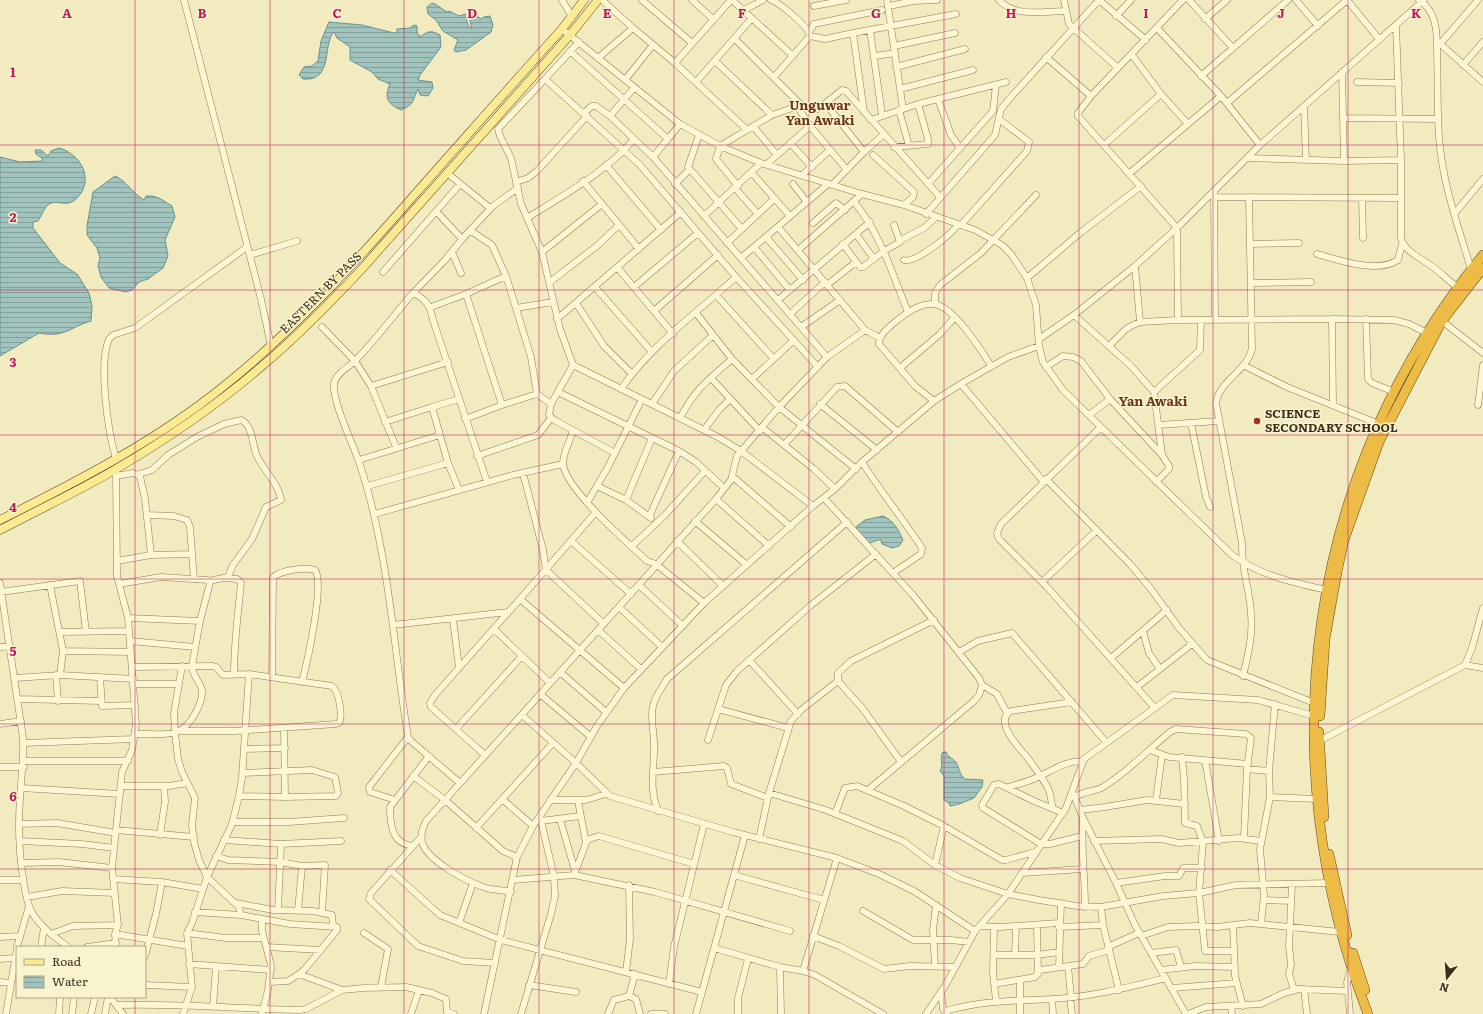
<svg xmlns="http://www.w3.org/2000/svg" width="1483" height="1014" font-family="Literata,serif">
<defs>
<pattern id="water-rules" width="6" height="5" patternUnits="userSpaceOnUse"><rect width="6" height="5" fill="#a2c4bf"/><path d="M0 2.5h6" fill="none" stroke="#85a09a"/></pattern>
</defs>
<rect width="100%" height="100%" fill="#f2ebbf"/>
<path fill="url(#water-rules)" stroke="#68938f" d="M432,3L435,4L447,12L449,11L459,16L465,14L468,25L472,29L468,12H472L481,19L484,17L490,16L493,25L491,32L466,50L456,52L454,50L458,40L443,31L436,20L428,14L427,7Z
M329,22L362,25L394,33L397,32V29L410,28L414,25L417,26V32L420,37C427,31 432,30 440,35L441,47L420,75L418,80L432,82L433,88L428,96L420,95L418,89C412,101 415,104 401,110C387,104 384,97 390,84L378,79L372,72L350,60V47L337,38L334,32C322,44 334,82 303,79L299,75L304,67L312,66L318,61L321,41Z
M59,148C81,154 95,180 77,198C67,209 56,198 48,205C44,208 41,217 38,221L33,222V228L60,263L77,274L89,293L92,306L91,321C70,327 65,338 39,333L0,356V157L20,162L42,161V158L36,154L35,150H41L48,156L51,151Z
M115,176C127,181 132,193 144,200L146,196H152L159,198L172,206L175,217L165,240L168,256L163,268L148,279L139,282L132,290L126,292L109,288L101,277L98,266L100,258L97,248L87,235V226L93,192Z
M883,516C893,520 899,530 903,540L899,546L892,548L882,544L881,540H878L867,544L856,532L857,526L865,520Z
M943,752H946C948,758 954,758 957,764C960,770 959,774 965,779L983,780L982,787L974,798C966,801 959,805 950,806L949,803L944,800V776L940,771C944,764 939,758 943,752Z"/>
<g fill="none" stroke-linecap="round" stroke-linejoin="round">
<defs>
<path id="minor" d="M184,0L261,299L271,346
M562,0L571,15
M602,0L633,28
M642,0L692,43
M692,0L713,19
M732,0L793,56
M771,0C780,3 809,27 810,36L774,77
M887,0L903,109
M999,0C1015,18 1044,11 1065,11
M1064,0L1069,24L1118,68
M1099,0L1146,40
M1189,0L1233,48
M1296,0L1318,26
M1347,0L1379,39
M1419,0C1436,11 1437,30 1437,49C1438,78 1437,108 1439,137C1442,182 1458,226 1471,269L1473,271
M814,6L846,0
M889,6L913,1L937,0
M744,10L763,0
M1116,16L1131,0
M1205,19L1227,0
M1396,25L1401,160V238C1405,252 1421,258 1433,267C1441,273 1449,281 1457,287
M1157,28L1221,96L1260,145
M562,29L680,124L720,146L761,163L862,194L904,205L975,230L1002,245L1011,254L1027,278L1036,305L1039,346L1043,362L1063,390L1232,555C1261,576 1292,582 1326,590
M870,30L882,115
M809,32L814,24L882,10
M810,36L825,39L853,33
M735,39L801,105L818,109L842,90L846,91L940,197
M1437,41L1483,82
M1440,44L1478,0
M894,46L955,33
M570,51L668,139L653,157
M1132,55L1161,94L1188,124
M875,56L895,53
M1046,57L1091,96
M598,58L633,28L675,63L746,129
M715,61L772,115
M675,63L731,0
M1463,65L1483,42
M896,67L965,49
M1342,72L1344,161
M1201,76L1288,0
M545,79L579,42
M625,80L653,45
M696,82L752,18
M1357,82L1399,83
M900,89L973,70
M938,99L951,135L960,148
M1227,103L1347,0
M826,104L864,152
M797,106L810,126L847,170
M1304,106L1306,160
M899,110L909,146
M864,112L853,33L956,14
M584,113L592,106H596L610,116L653,157L827,357
M610,116L634,88
M1343,118L1438,119
M871,120L918,104L1006,82
M753,126L777,155
M699,135L688,167L742,229
M668,139L680,124
M790,143L812,167
M1104,145L1161,94
M894,147L928,144V139L918,104
M873,155L914,192L913,197L904,205
M1247,158L1344,161L1401,160
M767,164L810,126
M606,165L661,230
M447,173L490,208L518,188
M752,173L790,216
M1130,173L1221,96
M802,175L830,150
M583,181L639,249
M516,182L528,178L537,171L587,116
M675,184L690,169
M793,184L807,202
M928,184L993,111L996,85
M832,185L864,152L883,135
M738,186L716,159L720,146L772,115L801,105
M735,188L757,213
M1214,193L1215,320
M1214,197L1400,198
M1362,198L1363,238
M854,202C881,234 892,274 908,312
M436,211L462,239L491,208
M1455,213L1483,179
M926,214L995,135L1001,109L1011,97L1099,0
M704,216L761,163
M527,218C561,197 609,170 634,139
M813,223L836,203L845,210
M961,225L1027,151L1029,142L999,119
M778,227L865,330
M471,231L492,245L506,276L531,357L537,394L551,404
M856,234L874,259
M766,237L803,280
M462,239L445,260L413,293C426,299 430,305 433,320L487,482
M901,240L924,228L936,217
M727,243L774,199
M843,244L860,267H863L884,251L900,242L894,225
M1250,244L1299,243
M754,247L790,290
M798,250L862,194
M452,252L461,273
M542,252L602,204
M1317,254C1339,260 1377,274 1398,260L1402,244
M250,255L297,241
M741,258L828,184
M904,260C915,264 952,234 958,224
M1135,266L1140,322
M617,267L673,334
M383,272L460,184
M1027,278L1080,233L1141,186
M550,282L598,245L619,225
M1251,283L1311,282
M827,285L856,262
M595,287L652,352
M634,287L698,233
M413,293C394,315 376,339 356,360C349,367 335,374 334,384C332,401 353,444 359,462C389,550 393,645 408,737L411,741L460,783
M716,295L773,358
M778,300L870,222
M576,303L604,346L632,374
M935,304V293L940,285L981,253L1036,195
M431,307L466,294
M516,308L553,302
M654,311L718,255
M696,313L732,359L779,407L856,469
M790,314L825,282
M1074,315L1131,366L1154,392L1162,455
M557,319L681,212
M1332,319L1333,405
M1366,319L1368,379L1372,383L1394,392
M1178,320L1177,228L1078,116V113L1091,96L1183,0
M1442,321L1483,353
M322,327L355,361L371,386L448,362
M801,327L840,300
M1039,339L1074,315L1135,266L1177,228L1260,145L1424,0
M1109,346L1126,329L1133,325L1140,322L1178,320L1332,319L1394,320L1409,324L1427,333
M573,365L551,404L549,415L554,420L615,453
M1243,365L1287,387L1379,424
M1046,367L1063,356L1073,357L1081,361L1110,399L1162,455L1169,466V469L1156,482
M900,368L940,334L954,318
M711,378L760,431
M752,379L794,340
M961,384L1043,481
M371,386L396,447
M621,389C651,345 697,313 736,277
M558,392L679,451L696,462L724,488
M1154,392L1200,350L1201,320
M934,401L915,386L879,344C878,336 889,327 895,322C905,314 919,303 933,304C952,304 982,351 991,366
M652,404L674,371L712,336
M820,404L877,450
M502,405L537,394
M1478,405L1483,365
M432,407L459,399
M1089,415L1110,399
M680,418C695,389 708,380 732,359
M465,419L502,405L466,294L506,276
M385,422L432,407L440,435
M1191,423L1206,497L1210,507
M1158,425L1219,421
M1101,427L1001,524L997,533L999,539L1047,587L1154,707
M763,428L814,469L835,489
M704,430L719,410L730,399
M573,431C570,441 563,453 563,463C564,488 628,543 647,561L656,564L704,603
M784,445L837,387L845,386L898,432
M477,456L538,435L551,418
M116,459C108,432 98,364 109,339L113,335L135,328L247,247
M359,460L440,435L448,463L459,490
M862,462C881,492 903,519 922,548L921,554L893,573
M523,473L543,550L546,570L604,624
M139,474L152,470L168,455L197,437L224,424L241,420C253,425 252,445 257,456C264,471 279,484 281,500L266,507L252,539L233,565L228,577L209,581
M116,476L133,473L140,476L145,499L151,555
M732,476L791,527
M1046,479L1130,564L1151,589L1179,628L1207,660L1314,703
M368,486L448,463
M597,486L626,500L651,518
M824,498L913,595L979,678L982,685L979,695L973,702L868,790
M716,499L769,546
M626,500L652,438
M587,503L608,467L642,399
M813,506L741,451L718,437L573,365L560,329L542,252L521,204L511,158L500,136L498,129L545,79L640,165L736,277L818,367
M375,514L513,475L563,464
M147,515L174,516L187,520L190,527L194,579
M649,517L679,451
M695,521L747,565
M571,541L631,594
M677,541L723,586
M632,546L664,516L705,471
M117,561L151,555L192,554
M226,578L237,579L241,583C238,614 234,643 234,674
M1042,582L1097,530
M0,583L23,738C24,759 21,778 20,799C18,825 19,852 23,878C25,891 27,905 34,916C43,929 55,937 68,947
M119,584L161,577L208,580L210,583L200,621L192,666C192,676 201,682 202,691C203,698 199,706 196,712C181,741 164,733 135,734
M50,585L63,651L60,675
M639,585L683,626
M1,592L80,581L86,632
M520,599L596,512
M619,607L662,647
M128,618L200,621
M453,619L459,668
M393,625L508,612
M494,629L550,683
M598,630L641,669
M1143,631L1149,653L1160,669
M60,632L129,631
M130,641L195,647
M0,647L10,646
M63,651L131,652
M959,652L978,641L1012,633L1106,742
M1111,658L1167,610
M749,660L798,714
M1465,665L1483,668
M182,666L174,713L175,733L178,759L182,772L195,798L192,825L194,842L199,860L207,877L239,907L241,915
M133,667L212,666L216,667L223,675L249,674L332,686C339,691 343,716 339,723L336,724L235,731H182
M560,672L606,712
M56,675L58,701
M1243,676C1248,655 1253,636 1251,614C1250,589 1241,569 1242,543L1216,403C1219,381 1247,371 1252,349L1249,197
M100,677L102,706L135,705
M272,677L273,577C282,570 304,567 315,570C325,583 307,663 302,682
M15,678L60,675L134,679
M134,684H179
M982,685L997,694L1007,713
M1137,687L1192,644
M540,694L591,737
M18,699L101,701
M718,709L788,728
M522,715L576,763L610,796L733,832L837,858L879,874L914,891L975,931
M0,724L21,721
M284,728L285,797
M456,729L522,656
M708,740L726,685L737,671L810,606L876,554
M1319,741L1465,665L1472,648L1483,608
M23,743L134,739
M244,749L285,748
M1150,750L1169,757L1248,764
M485,755L431,707L430,703L435,695L520,599L624,688
M1182,757L1184,778L1185,823L1197,826L1203,842L1199,893L1205,951H1234
M1205,760L1219,841
M24,761H128
M901,762L863,709L838,681V673L851,661L934,620
M0,767H24
M1247,769L1269,771
M653,772L724,766L727,768L731,784L768,798
M413,776L445,800L503,851L517,857
M121,786H169L187,783
M1008,787C1018,784 1028,782 1038,777C1053,770 1065,761 1082,761
M21,788L120,794
M769,793L826,810L903,841L935,865L960,878L1008,894L1039,900L1077,906L1101,907L1163,896L1199,893L1236,885L1328,883
M1073,793L1083,818L1116,883L1135,925L1186,1014
M239,796L285,797L336,796L338,793L335,777L312,770L242,773
M1075,797C1086,790 1095,792 1103,787C1128,772 1148,750 1170,732L1176,729L1246,734L1251,738L1247,769L1244,838
M1270,797L1316,799
M502,799L533,826
M395,800L370,792L369,787L408,737
M550,800H586L606,794
M1156,800L1162,755
M578,801L586,843
M1053,809C1051,802 1051,794 1048,788C1042,777 1034,767 1027,757C1019,748 993,721 1011,711L1072,702
M1080,810L1105,807L1147,800L1185,804
M658,811C648,785 655,769 654,744C654,731 650,719 653,706C655,696 662,688 667,679L847,522
M1063,813L1034,801L999,784L994,785L982,805L983,808L1041,844H1050L1082,836
M835,814L845,788L857,786L904,806L944,826L1002,860H1006L1035,852
M560,819L575,871
M1083,819C1081,849 1085,877 1085,907
M541,821L580,816
M233,822H289L344,818
M19,824L57,823L116,833
M476,828L553,743
M116,830L194,837
M160,835L165,802L164,786
M422,836L371,893L369,899L418,946L463,961L495,963
M759,839L769,793L791,721L801,710L838,681
M224,840L281,844L341,841
M20,841L82,844L114,848
M1094,841L1161,839L1179,843L1238,838L1261,841
M412,846C408,845 403,844 400,841C391,835 390,817 390,807L429,756
M216,856L228,860L280,862L302,866L325,865L322,912
M837,858L803,971L815,975L883,1014
M21,863L59,862L112,868
M935,865L944,826
M390,870L440,915L501,940L702,992
M1022,873L1083,869
M574,875L655,892L790,931
M734,875L824,900
M113,879L162,882L203,889
M0,880H23
M513,880L574,875L586,843L589,839L599,836L694,864
M1116,883L1165,876H1179L1183,868H1202
M1292,885L1289,946L1291,964L1289,974L1294,990
M511,892C503,890 494,890 486,888C468,882 427,861 422,842C420,834 423,828 426,821L716,499L731,480L737,456L779,407L827,357L861,333L865,330L880,338
M27,897L62,891L115,893
M1264,900L1291,901
M236,903L273,910L313,911L332,915L333,926
M1101,907L1103,925L1119,990
M278,910L281,844
M298,911L302,866
M863,911L913,940H951L969,942
M195,912L241,915L290,924L337,927V930L305,969L299,974L288,981L270,982
M262,920V931L271,965L268,990L262,1014
M459,923L473,883
M1261,924L1264,895L1260,849L1270,797L1269,771L1275,704
M1037,925L1038,974
M1233,925L1235,976L1243,1006
M980,926L1000,927L1059,923
M994,927L993,973L996,1001
M1059,927L1103,925
M187,933L226,938H263
M364,933L388,949L381,987
M51,934L73,926L118,925
M115,934L188,946
M813,936L839,946L884,969L910,966L955,967
M1141,936L1168,927L1197,926L1217,927L1250,923L1340,932
M0,937L20,936
M17,947L29,906
M41,947L44,928
M87,947L116,943
M116,947L115,934L118,925L112,868L122,772L132,750L136,724L128,618L117,576L116,470
M267,947L321,950
M714,948L780,967L803,971
M1151,953L1176,950L1181,967
M994,955H1037L1059,952
M1015,955L1016,926
M145,956L156,914L162,882
M0,959L15,958
M189,964L271,970
M935,966L933,930L936,905
M1068,966L1071,997
M780,967L781,1014
M1059,967L1061,903
M1161,970L1195,966L1235,967
M626,972L630,939L629,885
M299,974L342,990
M1020,980V1014
M0,982L11,983
M669,984L674,947L704,824
M994,984L1035,977L1040,970L1083,964L1089,956L1106,951L1112,945L1139,933
M145,985L192,987
M529,985L576,992
M1172,988L1236,983
M1304,989L1307,1014
M941,991L943,1009L946,1013
M629,996L635,974
M110,997L123,1014
M1070,997L1072,1014
M1052,999L1053,1014
M117,1005C179,1003 240,1009 300,1010L306,1009L342,990L364,988L406,987L432,993L446,999L447,1012L454,1014
M1231,1006L1232,1014
M213,1007L216,967
M6,1014L17,948
M59,1014L60,997
M72,1014L74,997
M91,1014L95,997
M105,1014L108,997
M183,1014L192,987L187,933L192,923L207,877L232,824L239,796L242,778L249,674
M411,1014L419,990
M484,1014L517,857L533,826L576,763L597,726L624,688L704,603L813,506L835,489L862,462L934,401L964,382L1008,357L1039,346
M521,1014L551,914L555,896L554,877L540,816
M608,1014L614,1000L629,996L636,999L640,1014
M651,1014H665
M696,1014L745,835
M738,1014V998L748,959
M926,1014L945,986L975,931L1008,894L1066,808L1084,759L1173,695L1258,700L1314,716
M946,1014L949,1010C985,1000 1016,1001 1052,999C1091,997 1129,987 1166,978
M1188,1014L1206,1007L1261,1004L1284,993L1299,989L1347,991
M1350,1014L1347,982L1351,968"/>
<path id="major" d="M0,520C78,481 156,441 224,386C295,329 356,262 416,193C465,138 513,83 562,29L584,0
M0,530C38,510 79,491 116,469C167,439 217,405 262,366C297,337 329,304 360,271L570,35L598,0"/>
<path id="highway" d="M1320,716L1325,639L1337,572L1344,540L1379,442L1442,321L1483,268
M1319,732L1324,817
M1329,854L1347,935
M1353,953L1365,990
M1368,1014C1268,756 1307,470 1483,255"/>
</defs>
<use href="#minor" stroke="#8d7c55" stroke-width="7"/>
<use href="#major" stroke="#5a482a" stroke-width="9"/>
<use href="#highway" stroke="#5a482a" stroke-width="10"/>
<use href="#minor" stroke="#fcf6d3" stroke-width="6"/>
<use href="#major" stroke="#faea92" stroke-width="8"/>
<use href="#highway" stroke="#ecbc46" stroke-width="9"/>
</g>
<path fill="none" stroke="#c2185b" stroke-width="1" stroke-opacity="0.55" d="M135,0V947M270,0V1014M404,0V1014M539,0V1014M674,0V1014M809,0V1014M944,0V1014M1079,0V1014M1213,0V1014M1348,0V1014M0,145H1483M0,290H1483M0,435H1483M0,579H1483M0,724H1483M0,869H1483M135,997V1014"/>
<circle fill="#a3321f" stroke="#f9f3cf" stroke-width="1.5" cx="1257" cy="421" r="4"/>
<g text-anchor="middle" stroke-width="3" stroke-linejoin="round" paint-order="stroke">
<g font-size="12" fill="#3b301b" stroke="#f9f3cf">
<text transform="translate(321 293) rotate(-45)" y="4">EASTERN BY PASS</text>
</g>
<g font-size="12" font-weight="bold" fill="#3b301b" stroke="#f9f3cf" text-anchor="start">
<text x="1265" y="418">SCIENCE<tspan x="1265" dy="14">SECONDARY SCHOOL</tspan></text>
</g>
<g font-size="13" font-weight="bold" fill="#6c3616" stroke="#f9f3cf">
<text x="820" y="110">Unguwar<tspan x="820" dy="15">Yan Awaki</tspan></text>
<text x="1153" y="406">Yan Awaki</text>
</g>
</g>
<g font-size="13" text-anchor="middle" font-weight="bold" fill="#c2185b" stroke="#f9f3cf" stroke-width="3" stroke-linejoin="round" paint-order="stroke">
<text x="67" y="18">A</text>
<text x="202" y="18">B</text>
<text x="337" y="18">C</text>
<text x="472" y="18">D</text>
<text x="607" y="18">E</text>
<text x="742" y="18">F</text>
<text x="876" y="18">G</text>
<text x="1011" y="18">H</text>
<text x="1146" y="18">I</text>
<text x="1281" y="18">J</text>
<text x="1416" y="18">K</text>
<text x="13" y="77">1</text>
<text x="13" y="222">2</text>
<text x="13" y="367">3</text>
<text x="13" y="512">4</text>
<text x="13" y="656">5</text>
<text x="13" y="801">6</text>
</g>
<rect x="16" y="946" width="130" height="52" fill="#f9f3cf" stroke="#ada587"/>
<rect x="24" y="959" width="20" height="6" fill="#faea92" stroke="#ada587"/>
<text x="52" y="966" font-size="12" fill="#3b301b">Road</text>
<rect x="24" y="976" width="20" height="12" fill="url(#water-rules)" stroke="#ada587"/>
<text x="52" y="986" font-size="12" fill="#3b301b">Water</text>
<g transform="translate(1447 978) rotate(197)" stroke="#f9f3cf" stroke-width="3" paint-order="stroke">
<path d="M0-3L7 15L0 10L-7 15Z" fill="#3b301b"/>
<text y="-6" font-size="11" font-weight="bold" text-anchor="middle" fill="#3b301b">N</text>
</g>
</svg>
